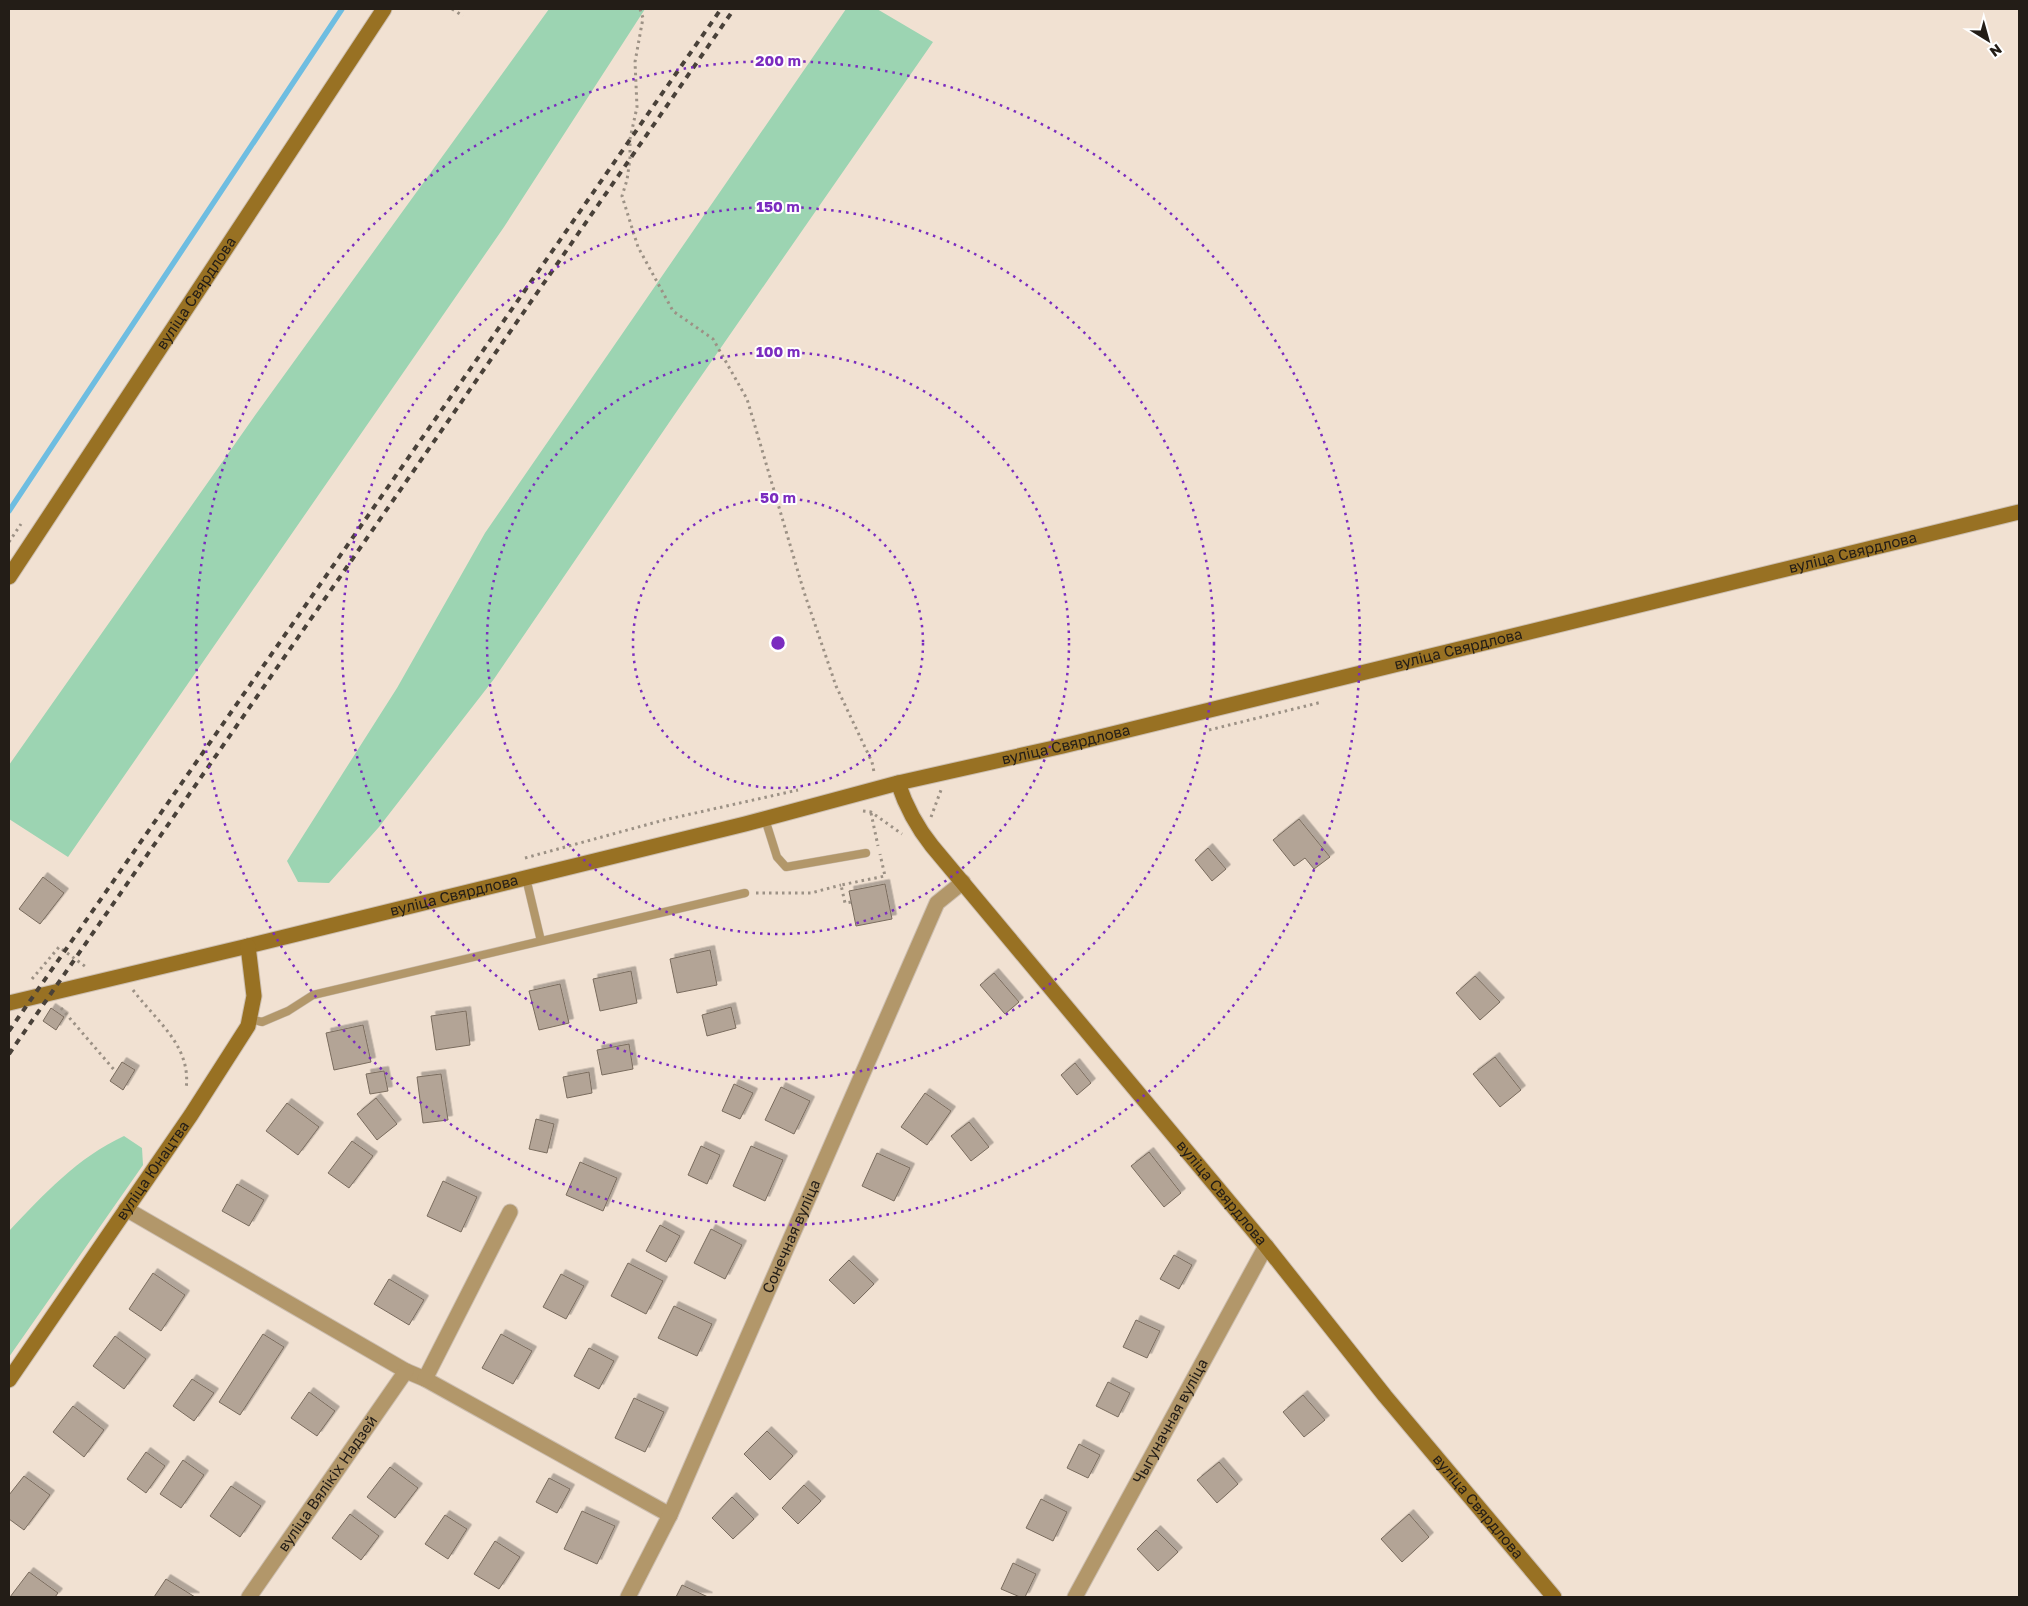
<svg xmlns="http://www.w3.org/2000/svg" width="2028" height="1606" font-family="'Golos Text',sans-serif">
<defs>
<filter id="shadow"><feDropShadow dx="4.5" dy="-4.5" stdDeviation="0" flood-color="#0004"/></filter>
</defs>
<rect width="100%" height="100%" fill="#f1e1d2"/>
<path fill="#9cd4b2" d="M549,9H645L504,227L68,857L9,819V765L256,414Z
M846,9H877L933,42L677,411L494,679L379,827L329,883L298,882L287,861L397,688L485,533Z
M124,1136L142,1148L143,1165L9,1357V1231C43,1195 78,1157 124,1136Z"/>
<g fill="none" stroke-linecap="round" stroke-linejoin="round">
<path stroke="#6ebde1" stroke-width="5.5" d="M9,511L342,9"/>
</g>
<path fill="#b3a496" stroke="#7a6c5e" filter="url(#shadow)" d="M1299,819L1330,857L1314,869L1305,858L1294,866L1273,840Z
M1208,848L1226,869L1212,881L1195,860Z
M43,877L64,893L40,924L19,909Z
M885,884L892,919L856,926L849,891Z
M710,950L717,985L677,993L670,959Z
M631,971L637,1003L600,1011L593,979Z
M994,973L1019,1002L1005,1014L980,985Z
M1475,976L1500,1002L1480,1020L1456,993Z
M560,984L569,1023L539,1030L529,991Z
M731,1007L736,1028L707,1036L702,1015Z
M51,1008L64,1017L56,1030L43,1021Z
M466,1011L470,1045L436,1050L431,1016Z
M363,1025L371,1062L334,1070L326,1033Z
M629,1044L633,1069L602,1075L597,1050Z
M1495,1057L1521,1090L1500,1107L1473,1074Z
M122,1062L135,1070L123,1090L110,1081Z
M1075,1063L1091,1083L1077,1095L1061,1075Z
M384,1071L388,1091L370,1094L366,1074Z
M589,1072L592,1093L567,1098L563,1077Z
M441,1074L448,1120L423,1123L417,1077Z
M734,1084L753,1093L740,1119L722,1111Z
M781,1087L810,1101L794,1134L765,1120Z
M925,1093L951,1111L927,1145L901,1127Z
M376,1098L397,1124L377,1140L357,1114Z
M287,1103L319,1127L298,1155L266,1131Z
M536,1119L554,1124L547,1153L529,1149Z
M969,1122L989,1147L971,1161L951,1136Z
M352,1141L373,1156L349,1188L328,1173Z
M701,1146L720,1155L707,1184L688,1175Z
M751,1146L783,1160L765,1201L733,1186Z
M1149,1152L1181,1193L1164,1207L1131,1166Z
M877,1153L910,1168L894,1201L862,1186Z
M580,1162L617,1178L603,1211L566,1195Z
M443,1181L477,1197L461,1232L427,1216Z
M237,1184L264,1200L249,1226L222,1211Z
M660,1225L680,1236L666,1262L646,1251Z
M711,1229L742,1245L725,1279L694,1263Z
M1174,1255L1192,1265L1179,1289L1160,1279Z
M849,1260L874,1284L854,1304L829,1280Z
M628,1263L663,1281L646,1314L611,1296Z
M153,1273L185,1295L161,1331L129,1309Z
M561,1274L584,1286L566,1319L543,1307Z
M389,1279L424,1300L409,1325L374,1304Z
M674,1306L712,1324L697,1356L658,1338Z
M1136,1320L1160,1331L1147,1358L1123,1347Z
M263,1334L284,1347L240,1415L219,1402Z
M501,1334L532,1351L513,1384L482,1368Z
M115,1336L146,1359L124,1389L93,1366Z
M589,1348L614,1361L599,1389L574,1376Z
M192,1379L214,1393L194,1421L173,1406Z
M1108,1382L1130,1393L1118,1417L1096,1406Z
M309,1392L335,1411L317,1436L291,1418Z
M1303,1395L1325,1420L1304,1437L1283,1412Z
M634,1398L664,1412L645,1452L615,1438Z
M73,1406L104,1430L84,1457L53,1432Z
M767,1431L793,1456L770,1480L744,1454Z
M1079,1444L1100,1455L1088,1478L1067,1468Z
M146,1452L165,1466L146,1493L127,1479Z
M183,1460L204,1475L181,1508L160,1494Z
M1219,1462L1238,1484L1217,1503L1197,1480Z
M390,1467L418,1488L395,1518L367,1497Z
M24,1476L50,1495L24,1530L9,1519V1495Z
M549,1478L570,1489L557,1513L536,1502Z
M804,1485L821,1501L798,1524L782,1508Z
M231,1486L261,1506L240,1537L210,1516Z
M732,1497L754,1519L733,1539L712,1518Z
M1041,1499L1067,1512L1053,1541L1026,1528Z
M582,1511L615,1526L597,1564L564,1549Z
M350,1514L379,1536L361,1560L332,1538Z
M1409,1514L1429,1537L1402,1562L1381,1539Z
M445,1515L467,1529L448,1559L425,1544Z
M1156,1530L1178,1552L1158,1571L1137,1549Z
M495,1541L520,1557L499,1589L474,1574Z
M1013,1563L1036,1574L1025,1597H1020L1001,1589Z
M29,1572L58,1593L55,1597H10Z
M166,1579L195,1597H154Z
M682,1585L708,1597H676Z"/>
<g fill="none" stroke-linecap="round" stroke-linejoin="round">
<defs>
<path id="lane" d="M765,819L777,857L786,867L866,853
M526,878L541,941
M250,1019L262,1022L288,1011L313,995L745,893"/>
<g id="street">
<path d="M126,1209L406,1371L425,1379L670,1515"/>
<path d="M425,1379L510,1212"/>
<path id="s1" d="M249,1597L406,1371"/>
<path id="s2" d="M628,1597L670,1515L937,903L963,882"/>
<path id="s3" d="M1075,1597L1266,1246"/>
</g>
<g id="secondary">
<path id="s4" d="M9,577L384,9"/>
<path id="s5" d="M898,783C906,807 916,826 932,846L1266,1246L1385,1396L1554,1597"/>
<path id="s6" d="M9,1003L248,946L745,824L898,783L1063,746L2019,512"/>
<path id="s7" d="M9,1380L191,1115L248,1026L254,996L248,946"/>
</g>
</defs>
<use href="#lane" stroke="#ccbeb0" stroke-width="9"/>
<use href="#street" stroke="#ccbeb0" stroke-width="17"/>
<use href="#secondary" stroke="#ccbeb0" stroke-width="17"/>
<path stroke="#9c9185" stroke-width="3" stroke-dasharray="2.5 4" stroke-linecap="butt" d="M452,9L463,16
M640,9L643,18L635,62L637,107L630,139V159L627,180L622,196L638,247L673,311L713,339L747,399L804,592L836,686L872,762L874,772
M9,542L21,524
M1209,730L1322,702
M863,811L871,812L902,834
M871,813L878,846
M931,817L941,790
M525,858L664,820L798,790
M756,893H811L841,885
M851,902L845,903L841,885L885,876L880,854
M32,979L59,947L86,967
M133,990C156,1021 192,1046 186,1089
M61,1008L116,1072"/>
<use href="#lane" stroke="#b2976a" stroke-width="8"/>
<use href="#street" stroke="#b2976a" stroke-width="15"/>
<use href="#secondary" stroke="#987123" stroke-width="15"/>
<path stroke="#494139" stroke-width="4" stroke-dasharray="6 6" stroke-linecap="butt" d="M9,1031L721,9
M9,1054L734,9"/>
</g>
<g fill="none" stroke="#7b2cbf" stroke-width="2.5" stroke-dasharray="2.5 5">
<circle cx="778" cy="643" r="145"/>
<circle cx="778" cy="643" r="291"/>
<circle cx="778" cy="643" r="436"/>
<circle cx="778" cy="643" r="582"/>
</g>
<g text-anchor="middle" stroke-width="4" stroke-linejoin="round" paint-order="stroke">
<g font-size="15" fill="#231d17" stroke="#fff">
<text dy="5" stroke="none"><textPath href="#s4" startOffset="340">вуліца Свярдлова</textPath></text>
<text dy="5" stroke="none"><textPath href="#s6" startOffset="1898">вуліца Свярдлова</textPath></text>
<text dy="5" stroke="none"><textPath href="#s6" startOffset="1492">вуліца Свярдлова</textPath></text>
<text dy="5" stroke="none"><textPath href="#s6" startOffset="1088">вуліца Свярдлова</textPath></text>
<text dy="5" stroke="none"><textPath href="#s6" startOffset="458">вуліца Свярдлова</textPath></text>
<text dy="5" stroke="none"><textPath href="#s7" startOffset="254">вуліца Юнацтва</textPath></text>
<text dy="5" stroke="none"><textPath href="#s5" startOffset="524">вуліца Свярдлова</textPath></text>
<text dy="5" stroke="none"><textPath href="#s2" startOffset="396">Сонечная вуліца</textPath></text>
<text dy="5" stroke="none"><textPath href="#s3" startOffset="200">Чыгуначная вуліца</textPath></text>
<text dy="5" stroke="none"><textPath href="#s1" startOffset="138">вуліца Вялікіх Надзей</textPath></text>
<text dy="5" stroke="none"><textPath href="#s5" startOffset="929">вуліца Свярдлова</textPath></text>
</g>
</g>
<circle cx="778" cy="643" r="8" fill="#7b2cbf" stroke="#fff" stroke-width="2.5"/>
<g font-size="15" text-anchor="middle" font-weight="bold" fill="#7b2cbf" stroke="#fff" stroke-width="4" stroke-linejoin="round" paint-order="stroke">
<text x="778" y="66">200 m</text>
<text x="778" y="212">150 m</text>
<text x="778" y="357">100 m</text>
<text x="778" y="503">50 m</text>
</g>
<rect width="2028" height="1606" fill="none" stroke="#231d17" stroke-width="20"/>
<g transform="translate(1988 40) rotate(143)" stroke="#ffffff" stroke-width="4" paint-order="stroke">
<path d="M0-4L9 19L0 12L-9 19Z" fill="#231d17"/>
<text y="-8" font-size="14" font-weight="bold" text-anchor="middle" fill="#231d17">N</text>
</g>
</svg>
